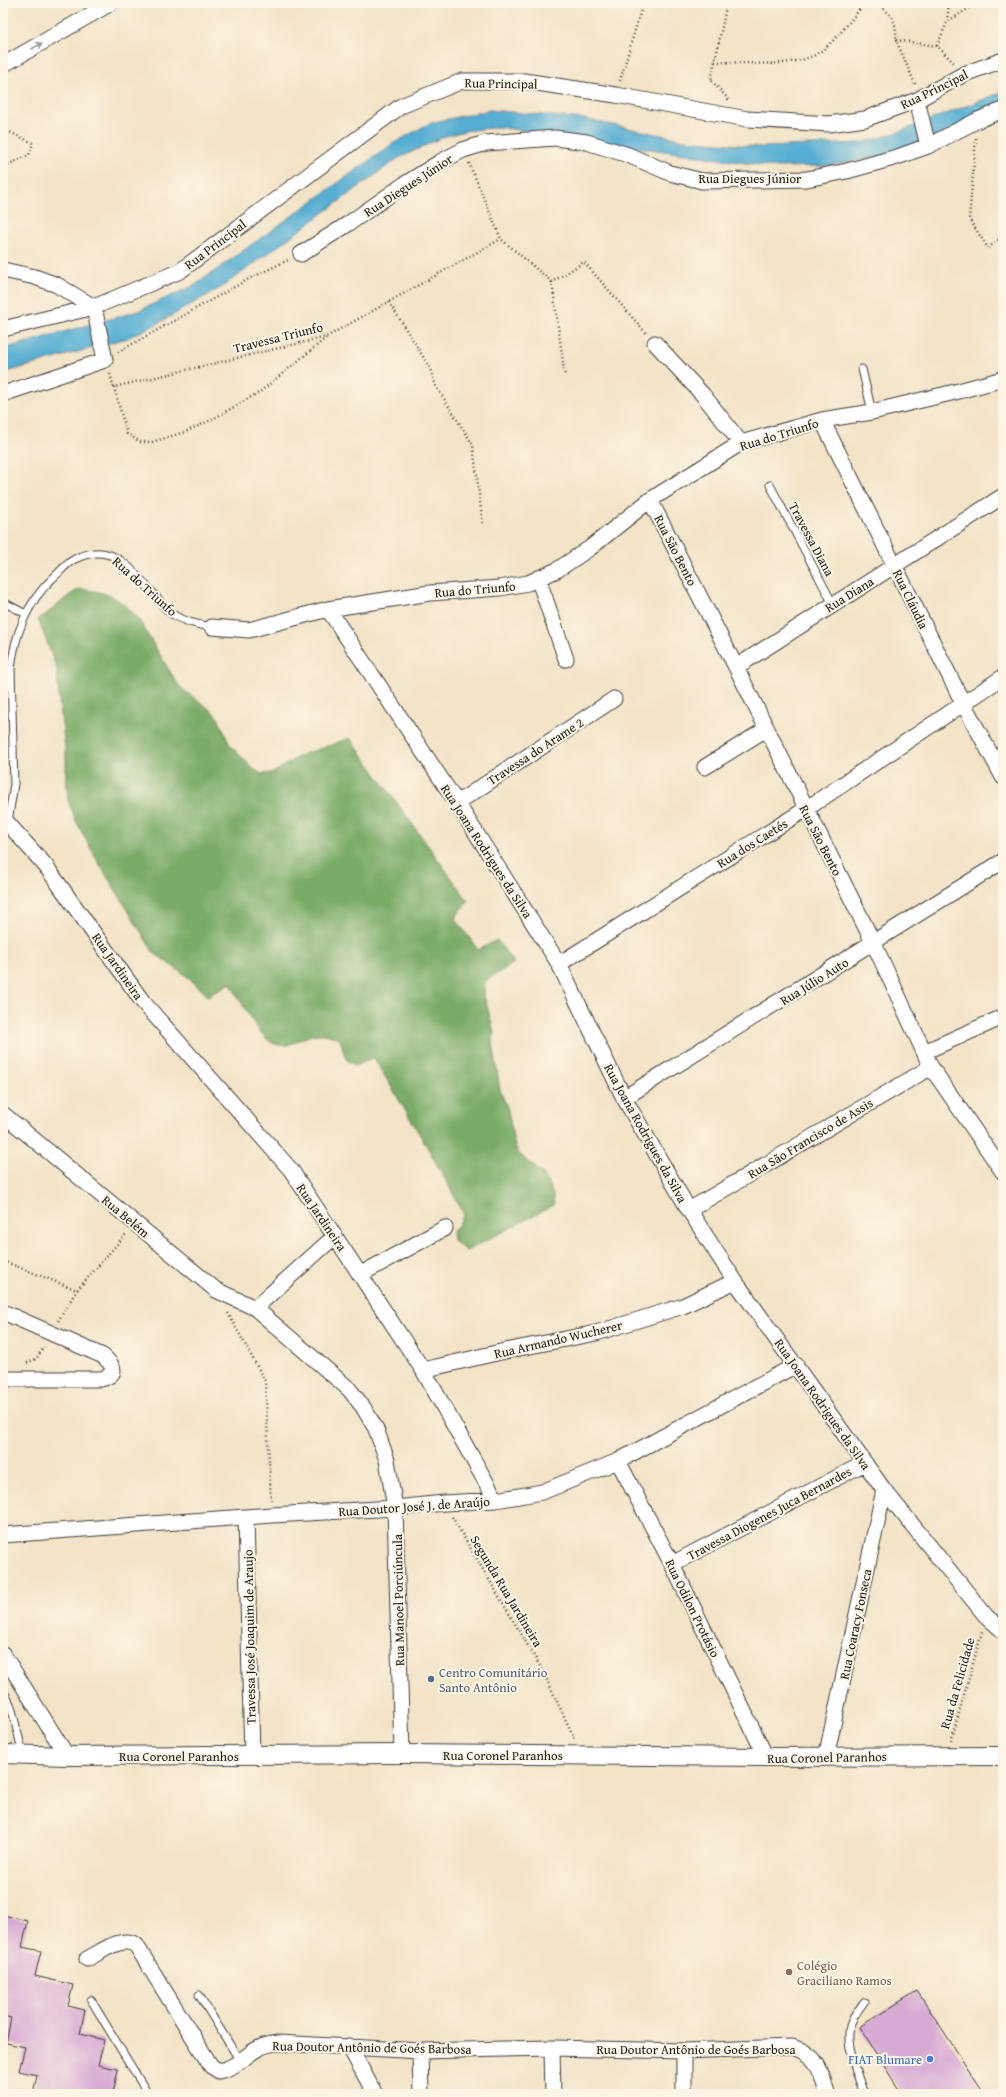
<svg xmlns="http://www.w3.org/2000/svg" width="1006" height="2097" font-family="'Gentium Book Plus',serif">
<rect width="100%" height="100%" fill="#fcf5e5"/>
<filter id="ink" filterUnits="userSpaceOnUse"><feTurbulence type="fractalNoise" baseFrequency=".025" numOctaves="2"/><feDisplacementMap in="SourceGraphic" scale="8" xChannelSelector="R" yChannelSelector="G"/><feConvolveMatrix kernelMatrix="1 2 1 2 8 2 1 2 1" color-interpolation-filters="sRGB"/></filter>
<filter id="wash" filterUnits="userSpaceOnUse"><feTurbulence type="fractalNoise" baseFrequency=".012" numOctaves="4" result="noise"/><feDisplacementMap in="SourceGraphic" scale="16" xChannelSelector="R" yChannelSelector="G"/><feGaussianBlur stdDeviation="0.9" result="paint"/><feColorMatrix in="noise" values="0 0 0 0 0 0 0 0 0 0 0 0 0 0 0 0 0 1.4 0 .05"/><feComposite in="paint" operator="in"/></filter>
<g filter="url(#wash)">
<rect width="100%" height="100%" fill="#f3e3c7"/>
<path fill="#79ab66" stroke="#4a6441" d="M80,589C108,592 117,596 137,617L175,680L182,689L211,710L218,718L230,745L252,768L261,774L273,773L299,756L350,738L468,901L455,918L478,950L497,940L514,963L485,981L484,995L494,1032L493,1043L500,1090L508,1110L514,1143L519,1154L544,1175L553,1195L554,1205L466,1251L453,1240L452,1232L459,1224L464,1214L429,1150L374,1058L355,1066L346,1059L340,1040C334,1037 327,1033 319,1034C296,1035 285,1060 261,1033C249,1018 240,999 230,983L208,996L189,978L154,953L97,860L76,821L68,800L66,777V756L59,700L57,669L38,619C54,611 63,597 80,589Z"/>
<path fill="#56afd3" stroke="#396678" d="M1003,92V107L942,134L882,156L826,166L774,167L499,127L464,131L443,137L397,159L222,287L155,325L127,338L3,373V349L138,311L195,285L394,143L430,123L490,110L584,119L685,140L762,147L861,143L893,134Z"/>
<g id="blocks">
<path fill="#d7a9d3" d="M3,1915L28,1921L22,1947L41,1951L35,1976L73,1985L68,2006L85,2010L80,2034L104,2040L98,2065L118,2069L113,2094H33L37,2075L19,2071L25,2047L6,2043L11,2018L3,2016Z
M917,1991L985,2094H902L859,2027Z"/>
</g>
</g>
<g filter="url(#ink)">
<use href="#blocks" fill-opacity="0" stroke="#3c3a36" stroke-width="1"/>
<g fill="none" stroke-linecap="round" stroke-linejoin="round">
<defs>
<path id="service" d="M862,369L872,412
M770,485L833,604
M3,602L26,614
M8,822L14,784L11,670C14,636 27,602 53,578C59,573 66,564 73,560C111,539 130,568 153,593C159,600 165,609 172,614C184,622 198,625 212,627
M3,1690L11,1706L23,1754
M199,1995L240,2061
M91,2000L148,2094
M864,2094C858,2077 845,2044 850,2026C852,2018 859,2009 864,2002"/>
<path id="minor" d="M3,65L111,3
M917,100L928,146
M301,254L348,224L405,184L440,162L463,150L486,143L555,138L587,142L628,155L670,173L702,181L807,179L847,171L897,157L928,146L978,120L1003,110
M3,270L35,277L57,285L94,307L105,360L3,394
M3,329L94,307L180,271L401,106L462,81H524L616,95L747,119L829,124L865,119L917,100L964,74L1003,60
M655,343L703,395L741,443
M822,420L963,703L1003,777
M650,500L736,667L874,944L931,1067L1003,1172
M538,578L566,659
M328,609L457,803L559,964L624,1098L689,1210L735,1281L884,1490L986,1616L1003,1631
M212,627L249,630L328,609L430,593L500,588L528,583L557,570L590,548L650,500L741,443L822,420L872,412L955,392L1003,379
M736,667L1003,496
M705,767L766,729
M457,803L614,699
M3,818L45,865L143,1002L291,1170L423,1370L496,1500
M559,964L806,809L1003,677
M924,1052L1003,1017
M624,1098L1003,861
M3,1114L216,1290L255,1308L349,1389L363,1407L376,1429L387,1460L395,1508L402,1754
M689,1210L931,1067
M361,1274L445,1228
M255,1308L335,1236
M3,1312L103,1356C114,1366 119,1374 101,1379H3
M423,1370L505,1351L596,1333L683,1306L735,1281
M618,1461L672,1564L766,1757
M246,1517L252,1756
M3,1535L272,1515L395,1508L444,1503L496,1500L542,1492L618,1461L796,1365
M672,1564L865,1463
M3,1654L67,1756
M826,1757L884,1490
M87,1959C101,1952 122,1935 136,1945L211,2066L219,2071C244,2066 249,2045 278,2043L420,2051L552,2048L684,2051L792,2047C818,2054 821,2071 827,2094
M349,2046L375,2094
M552,2048L553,2094
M420,2051L421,2094
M684,2094V2051"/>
<path id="tertiary" d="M3,1754L67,1756L402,1754L766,1757L1003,1756"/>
</defs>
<use href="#service" stroke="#3c3a36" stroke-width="9"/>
<use href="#minor" stroke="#3c3a36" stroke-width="17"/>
<use href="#tertiary" stroke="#3c3a36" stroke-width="20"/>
<path stroke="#3c3a36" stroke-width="2.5" stroke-dasharray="1 3" stroke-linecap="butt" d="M727,3L711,80L729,100
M866,3H878C892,16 897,20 896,40
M947,21L949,3
M937,46L947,22L977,3
M715,62C746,62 784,68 813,56C831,48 852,18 865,3
M620,81L643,3
M915,84L896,40L937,46L954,63
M3,129L33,143L29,155L3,167
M976,138L969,219L988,248L1003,236
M469,163L501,239L552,282L584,262L646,333
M552,282L565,377
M389,302L429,366L436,386L473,445L483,526
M118,352L247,280L288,260
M110,374L114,387L326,337L501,239
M114,387L127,434L141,442H152L185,432L211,420L260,392L326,338
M3,1261L77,1290L126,1234
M228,1313L265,1381L271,1500
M58,1321L77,1290
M27,1363L36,1359L44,1347
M452,1517L543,1671L575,1740
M951,1741L982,1632"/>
<use href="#service" stroke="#fff" stroke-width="7"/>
<use href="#minor" stroke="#fff" stroke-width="15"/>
<use href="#tertiary" stroke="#fff" stroke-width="18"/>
</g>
<defs><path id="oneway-shaft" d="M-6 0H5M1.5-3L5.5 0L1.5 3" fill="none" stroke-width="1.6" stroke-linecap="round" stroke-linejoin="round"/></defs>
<use stroke="#999" href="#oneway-shaft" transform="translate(37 46) rotate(-30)"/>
</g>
<circle fill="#5c6f8a" stroke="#fcf5e5" stroke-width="1.5" cx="431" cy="1679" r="4"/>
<circle fill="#8d6e63" stroke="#fcf5e5" stroke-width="1.5" cx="789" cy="1972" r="4"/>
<circle fill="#3f7fe0" stroke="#fcf5e5" stroke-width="1.5" cx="930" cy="2059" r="4"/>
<g text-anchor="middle" stroke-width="4" stroke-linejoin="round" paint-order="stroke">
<g font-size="13" fill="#1c1c1c" stroke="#fcf5e5">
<text transform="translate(501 83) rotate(1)" y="5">Rua Principal</text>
<text transform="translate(934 89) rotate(-26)" y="5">Rua Principal</text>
<text x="750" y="183">Rua Diegues Júnior</text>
<text transform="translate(408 185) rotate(-33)" y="5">Rua Diegues Júnior</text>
<text transform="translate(215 244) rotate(-37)" y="5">Rua Principal</text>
<text transform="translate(278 337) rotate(-14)" y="5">Travessa Triunfo</text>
<text transform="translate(779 434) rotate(-17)" y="5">Rua do Triunfo</text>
<text transform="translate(812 539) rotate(62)" y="5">Travessa Diana</text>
<text transform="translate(676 550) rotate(63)" y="5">Rua São Bento</text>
<text transform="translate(145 586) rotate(42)" y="5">Rua do Triunfo</text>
<text transform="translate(475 589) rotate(-5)" y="5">Rua do Triunfo</text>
<text transform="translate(849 594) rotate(-32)" y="5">Rua Diana</text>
<text transform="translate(911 599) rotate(64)" y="5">Rua Cláudia</text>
<text transform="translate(535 751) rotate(-33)" y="5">Travessa do Arame 2</text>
<text transform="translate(821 840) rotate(63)" y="5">Rua São Bento</text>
<text transform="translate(752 843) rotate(-32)" y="5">Rua dos Caetés</text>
<text transform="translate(487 851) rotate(57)" y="5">Rua Joana Rodrigues da Silva</text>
<text transform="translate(118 966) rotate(55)" y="5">Rua Jardineira</text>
<text transform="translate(814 981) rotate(-32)" y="5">Rua Júlio Auto</text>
<text transform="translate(646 1133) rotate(61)" y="5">Rua Joana Rodrigues da Silva</text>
<text transform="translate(810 1138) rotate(-31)" y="5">Rua São Francisco de Assis</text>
<text transform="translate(126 1216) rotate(40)" y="5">Rua Belém</text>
<text transform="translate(322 1217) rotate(56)" y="5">Rua Jardineira</text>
<text transform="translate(558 1339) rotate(-13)" y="5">Rua Armando Wucherer</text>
<text transform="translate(823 1404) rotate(55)" y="5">Rua Joana Rodrigues da Silva</text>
<text transform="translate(414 1506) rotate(-4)" y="5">Rua Doutor José J. de Araújo</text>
<text transform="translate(769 1513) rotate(-28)" y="5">Travessa Diogenes Juca Bernardes</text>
<text transform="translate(507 1591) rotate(59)" y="5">Segunda Rua Jardineira</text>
<text transform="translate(398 1600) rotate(-91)" y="5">Rua Manoel Porciúncula</text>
<text transform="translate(693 1608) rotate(64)" y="5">Rua Odilon Protásio</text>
<text transform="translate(855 1624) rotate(-78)" y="5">Rua Coaracy Fonseca</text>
<text transform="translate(249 1637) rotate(-91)" y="5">Travessa José Joaquim de Araujo</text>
<text transform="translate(957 1683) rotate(-74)" y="5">Rua da Felicidade</text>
<text x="503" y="1760">Rua Coronel Paranhos</text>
<text x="179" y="1761">Rua Coronel Paranhos</text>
<text transform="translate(827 1757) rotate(-1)" y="5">Rua Coronel Paranhos</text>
<text transform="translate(372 2047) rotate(1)" y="5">Rua Doutor Antônio de Goés Barbosa</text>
<text x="696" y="2054">Rua Doutor Antônio de Goés Barbosa</text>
</g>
<g font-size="13" fill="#4e5e75" stroke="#fcf5e5" text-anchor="start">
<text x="439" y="1677">Centro Comunitário<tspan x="439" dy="15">Santo Antônio</tspan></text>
</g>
<g font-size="13" fill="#785e54" stroke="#fcf5e5" text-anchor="start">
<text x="797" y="1970">Colégio<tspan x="797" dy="15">Graciliano Ramos</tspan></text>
</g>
<g font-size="13" fill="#366cbe" stroke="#fcf5e5" text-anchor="end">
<text x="922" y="2064">FIAT Blumare</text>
</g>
</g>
<rect width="1006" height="2097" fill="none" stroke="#fcf5e5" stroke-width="16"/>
</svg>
